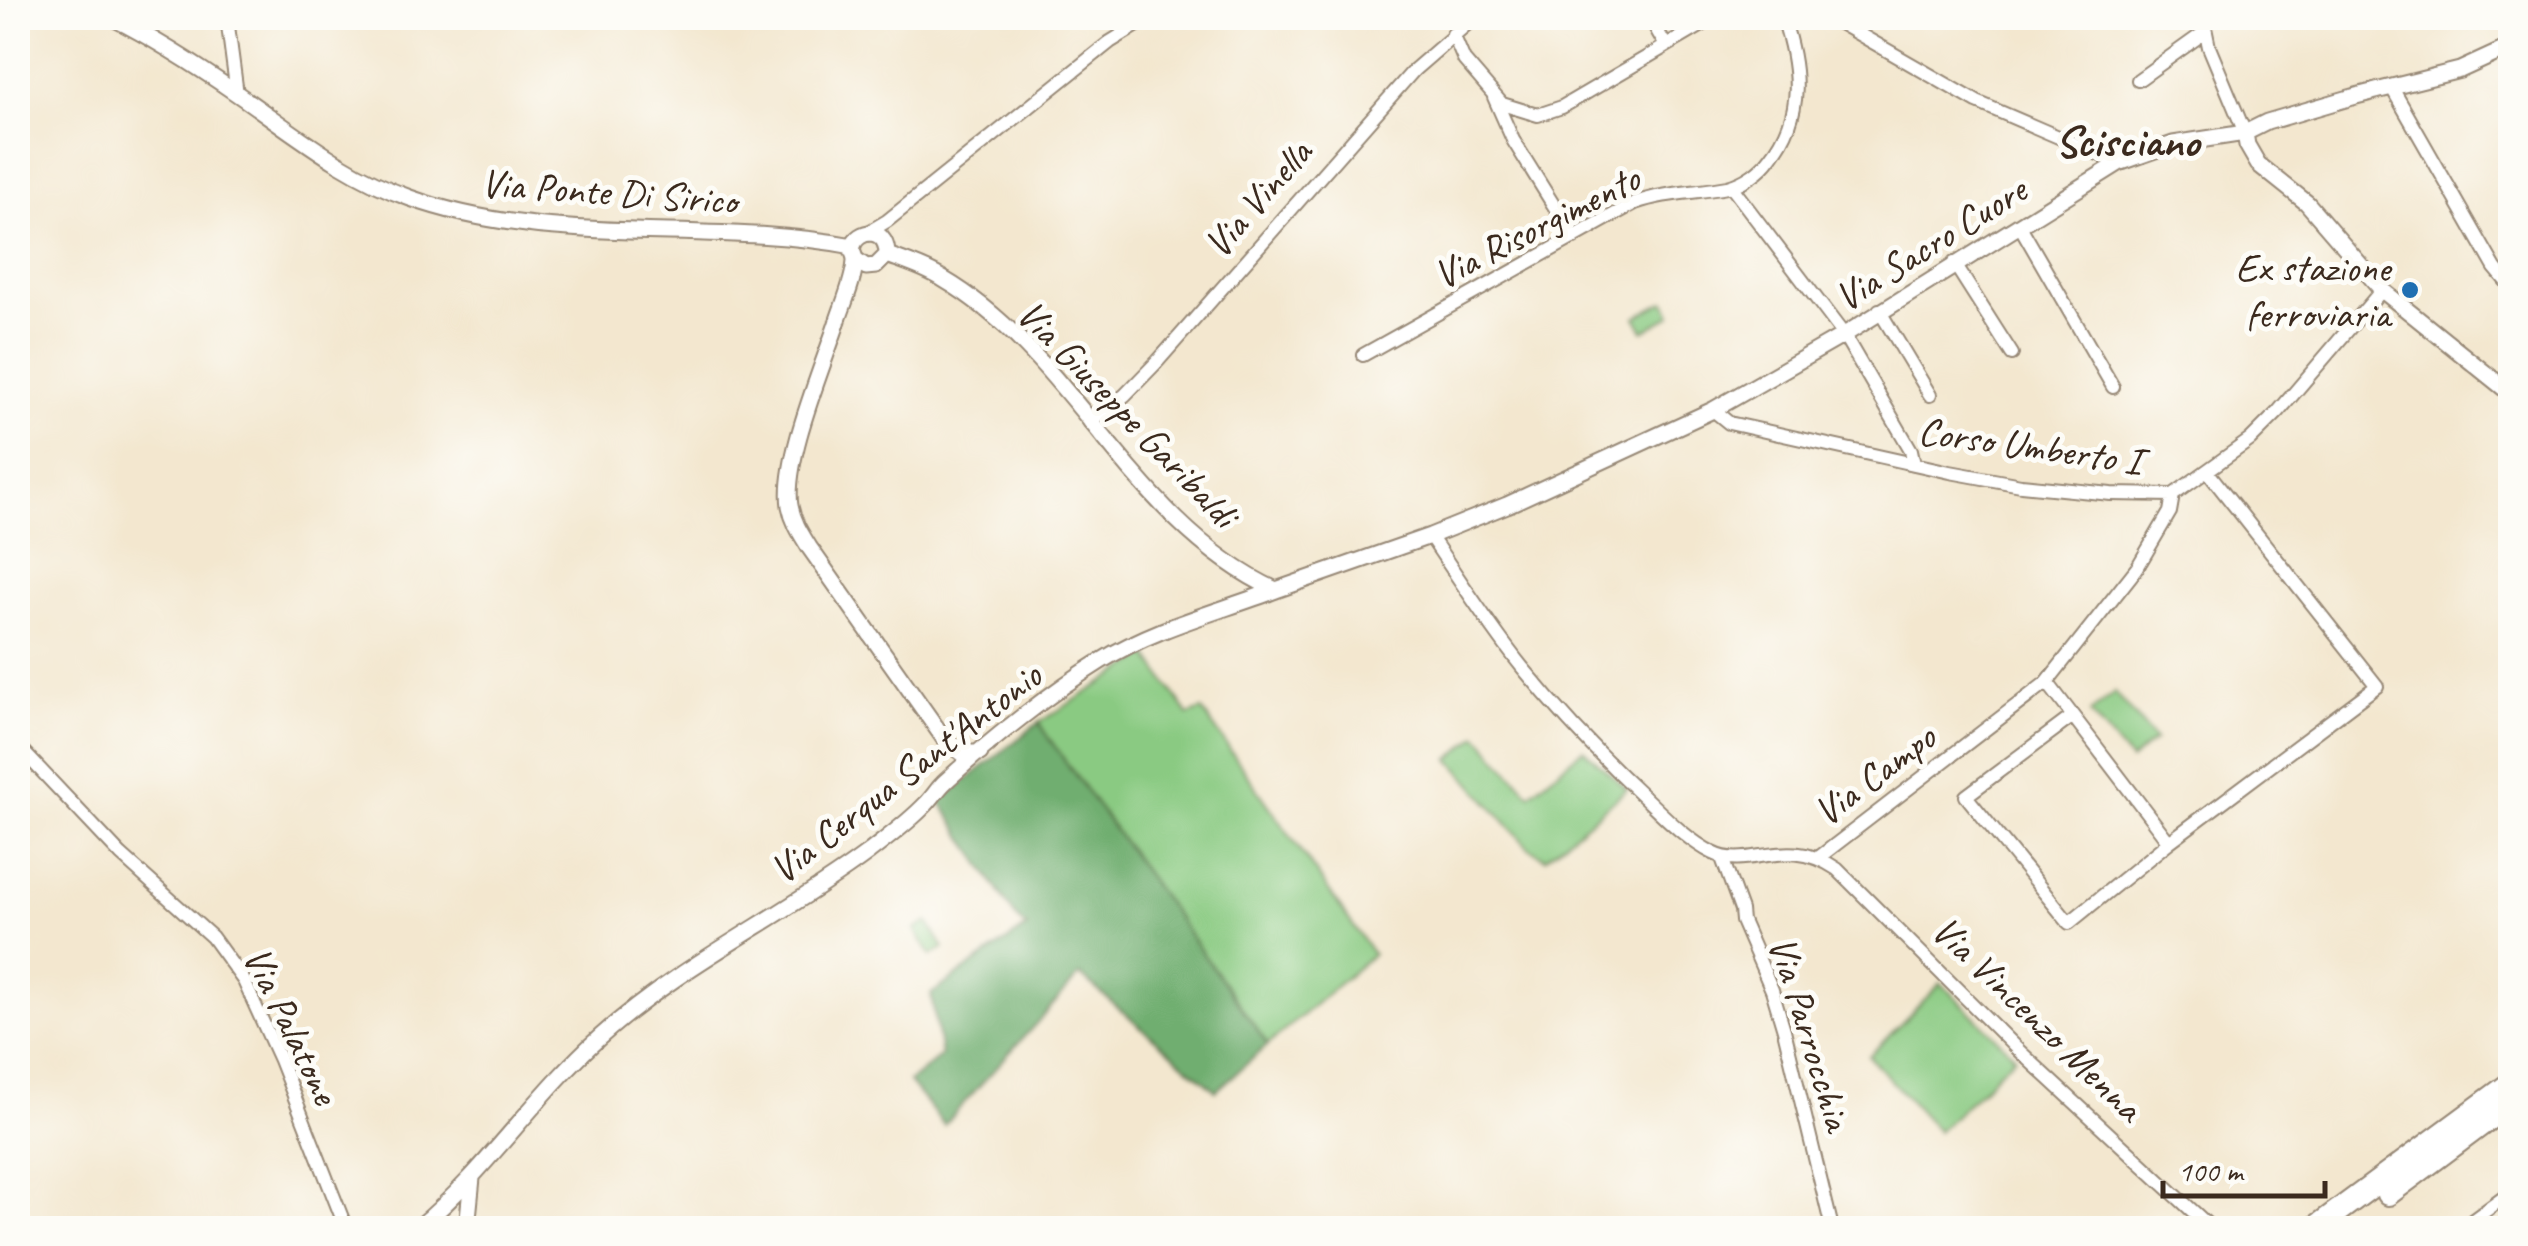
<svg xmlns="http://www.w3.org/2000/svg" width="2528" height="1246" font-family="Caveat,sans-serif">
<rect width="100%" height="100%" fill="#fdfcf7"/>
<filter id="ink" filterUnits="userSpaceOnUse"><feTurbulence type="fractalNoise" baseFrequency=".01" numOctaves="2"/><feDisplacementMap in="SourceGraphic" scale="20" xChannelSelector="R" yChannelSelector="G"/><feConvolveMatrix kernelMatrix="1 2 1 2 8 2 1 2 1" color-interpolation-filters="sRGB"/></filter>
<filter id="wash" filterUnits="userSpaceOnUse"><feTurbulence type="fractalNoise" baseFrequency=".0048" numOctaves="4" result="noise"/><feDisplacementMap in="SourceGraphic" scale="40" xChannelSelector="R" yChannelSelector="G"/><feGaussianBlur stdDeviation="2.25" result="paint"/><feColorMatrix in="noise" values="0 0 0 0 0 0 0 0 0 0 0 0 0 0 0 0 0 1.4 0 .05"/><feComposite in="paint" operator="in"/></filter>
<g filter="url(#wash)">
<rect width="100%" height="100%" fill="#f3e7cf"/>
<path fill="#8aca82" stroke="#627a50" stroke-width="2.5" d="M1665,301L1672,315L1644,331L1636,317Z
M1148,655L1188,715L1202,710L1373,954L1268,1045L1038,723Z
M2115,692L2155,740L2130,761L2090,713Z
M1478,735L1530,794L1583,749L1627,789L1545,858L1528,847L1450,759Z
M928,922L944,948L931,956L915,930Z
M1941,983L2015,1056L1938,1132L1869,1056Z"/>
<path fill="#6fae70" stroke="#556c47" stroke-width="2.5" d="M1038,723L1268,1045L1216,1091L1080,975L944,1125L909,1082L941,1056L931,994L1027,927L1015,916L940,801Z"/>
</g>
<g filter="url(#ink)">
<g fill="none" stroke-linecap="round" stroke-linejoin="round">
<defs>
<path id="minor" d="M227,18L237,94
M1650,18L1666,46
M1831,18L1977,102L2119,163
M2203,18L2209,47L2245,133
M1453,34L1464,60L1502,104L1538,115L1562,107L1714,18
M2138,80L2205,32
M2392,88L2495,268L2510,286
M1494,97L1513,140L1574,238
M1731,186L1844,335L1911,450L1914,464
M2020,226L2113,387
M867,233L887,221L1110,42L1149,18
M1954,263L2012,354
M1879,310L1930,395
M1363,355L1635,203C1665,192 1696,193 1727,187C1744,183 1761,171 1771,157C1805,114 1799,67 1783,18
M1713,410L1729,423L1950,472L2021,485L2111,494L2173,495L2250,440L2278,412L2382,290
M1090,423L1125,395L1157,362L1414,70L1474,18
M1430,536C1460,580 1489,626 1522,667C1560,713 1599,755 1642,795C1664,816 1687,840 1713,853C1750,872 1785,833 1837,869L2017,1049L2211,1228
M2047,682L2169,842
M2073,716L1966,796L2069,923L2169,842L2377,686L2207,471
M18,746L121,855L212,937L244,981L280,1060L346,1228
M1722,858L1741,910L1742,921L1772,990L1784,1030L1832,1228
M1818,858L2047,682L2137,568L2170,512L2173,495
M2462,1228L2510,1193"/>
<path id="tertiary" d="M113,18C155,39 197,66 236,93C293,132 344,175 410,198C553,249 706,219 853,246
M2245,133L2247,145L2258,164L2307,203L2382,290L2510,393
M887,255C906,262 926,268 943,279C1076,357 1131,523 1276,590L1430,536L1507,505L1713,410L1844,335L2119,163L2173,144L2245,133L2267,122L2356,96L2460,70L2510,47
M855,259L866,267L876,266L887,255C887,245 883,234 871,233C863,233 855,238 853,246C851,255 855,252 855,261C854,280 844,302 838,320C823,367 783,459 790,506C793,522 801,534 809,547L945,740L962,753H980
M418,1228C486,1172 534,1096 600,1037C681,964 781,918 868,853C887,838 909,822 926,804C933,797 938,788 946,781C989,741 1051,692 1101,661C1154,628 1218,612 1276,590
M467,1228L472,1178"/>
<path id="motorway" d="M2388,1194L2510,1103
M2315,1228L2510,1084"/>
</defs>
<use href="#minor" stroke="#978876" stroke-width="16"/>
<use href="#tertiary" stroke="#978876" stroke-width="19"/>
<use href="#motorway" stroke="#978876" stroke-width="26"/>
<use href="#minor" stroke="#fff" stroke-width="12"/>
<use href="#tertiary" stroke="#fff" stroke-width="15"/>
<use href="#motorway" stroke="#fff" stroke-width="22"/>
</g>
</g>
<circle fill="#1f6fb2" stroke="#fdfcf7" stroke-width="4" cx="2410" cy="290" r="10"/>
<g text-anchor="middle" stroke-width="10" stroke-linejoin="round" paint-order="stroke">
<g font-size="40" fill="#3b2a1e" stroke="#fdfcf7">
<text transform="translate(609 191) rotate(4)" y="14">Via Ponte Di Sirico</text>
<text transform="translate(1257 198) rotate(-49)" y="14">Via Vinella</text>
<text transform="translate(1536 226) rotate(-27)" y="14">Via Risorgimento</text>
<text transform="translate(1930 243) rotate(-32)" y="14">Via Sacro Cuore</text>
<text transform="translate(1128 413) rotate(46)" y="14">Via Giuseppe Garibaldi</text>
<text transform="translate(2030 445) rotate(8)" y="14">Corso Umberto I</text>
<text transform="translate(905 772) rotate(-38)" y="14">Via Cerqua Sant'Antonio</text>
<text transform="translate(1874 774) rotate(-37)" y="14">Via Campo</text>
<text transform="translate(2038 1018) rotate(44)" y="14">Via Vincenzo Menna</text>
<text transform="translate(292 1025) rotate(64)" y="14">Via Palatone</text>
<text transform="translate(1811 1033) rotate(73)" y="14">Via Parrocchia</text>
</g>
<g font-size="40" fill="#3b2a1e" stroke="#fdfcf7" text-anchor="end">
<text x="2390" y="281">Ex stazione<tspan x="2390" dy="46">ferroviaria</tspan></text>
</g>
<g font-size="45" font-weight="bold" fill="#3b2a1e" stroke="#fdfcf7">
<text x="2127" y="156">Scisciano</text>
</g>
</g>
<rect width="2528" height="1246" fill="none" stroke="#fdfcf7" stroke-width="60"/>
<path d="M2163 1181v15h162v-15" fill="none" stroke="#3b2a1e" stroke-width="5"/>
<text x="2178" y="1181" font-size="30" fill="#3b2a1e" stroke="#fdfcf7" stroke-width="8" paint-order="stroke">100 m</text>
</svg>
